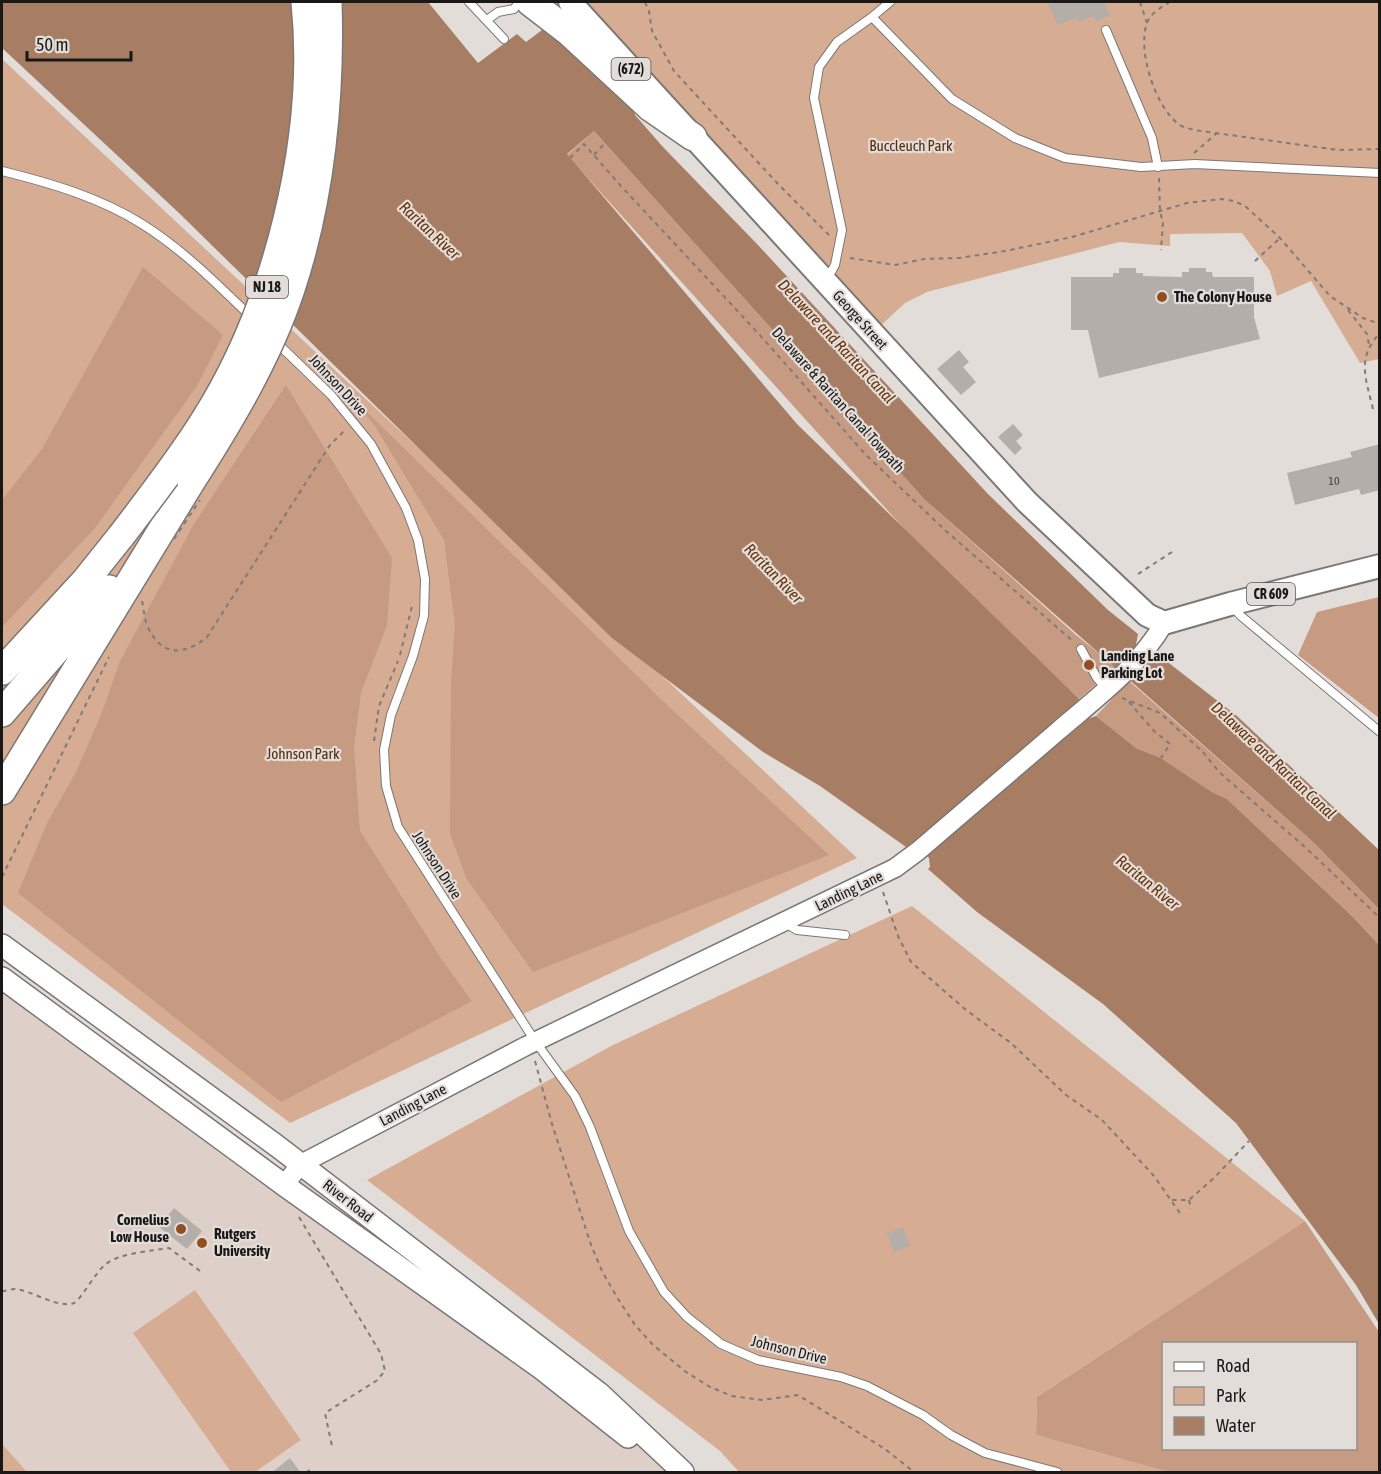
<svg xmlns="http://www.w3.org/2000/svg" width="1381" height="1474" font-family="'Asap Condensed',sans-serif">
<rect width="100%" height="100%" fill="#e3ddda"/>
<path fill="#ded0c9" d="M2,990L245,1172L301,1164L679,1472H2Z"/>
<path fill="#d6ac93" d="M582,2H1379V359L1360,363L1311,281L1277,296L1270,271L1242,233L1170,234V246L1119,242L927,292L905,303L878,328Z
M2,59L857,858L290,1123L2,904Z
M912,906L1305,1221L1037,1397L1036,1435L1168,1472H739L720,1451L367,1180L613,1045Z
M195,1290L301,1440L255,1472H231L133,1333Z
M2,1444L27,1472H2Z"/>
<path fill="#c69b81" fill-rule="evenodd" d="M594,131L924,499L1076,635L1116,667L1079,699L926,553L567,155Z
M143,267L223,335L197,386L95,528L2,627V500L42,449Z
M334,380L668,706L829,855L533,972L466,878L450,833L451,683L455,625L444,540L373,423Z
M286,385L392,558L387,625L361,693L354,747L360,831L442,960L472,1001L281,1102L18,893L47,823L77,770L101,715L120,661L194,524Z
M1379,597H1380L1379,718L1298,655L1317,612Z
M1129,681L1312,841L1379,909V945L1353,917L1227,799L1212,792L1161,758L1136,748L1096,716Z
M1305,1221L1379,1332V1472H1168L1036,1435L1037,1397ZM1164,1344H1356V1448H1164Z"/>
<path fill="#a77e64" d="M2,2H428L478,63L517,34L526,42L546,27L634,105L635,115L663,147L758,245L988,494L1108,610L1138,634L1135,650L1150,662L1165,660L1237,716L1379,850V909L1312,841L924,499L594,131L567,154L797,424L1079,699L1077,709L1087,719L1096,716L1136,748L1161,758L1212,792L1227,799L1353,917L1379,945V1324L1356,1285L1236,1123L1103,1004L977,912L928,869L930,867L929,858L914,841L906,847L820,786L763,752L612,638L179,213L2,48Z"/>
<path fill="#b4aeaa" d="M1047,2H1104L1110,15L1096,22L1093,16L1079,22L1077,17L1058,25Z
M1119,268H1136V273H1143V276L1182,277V272H1189V268H1206V272H1212L1213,277H1254V317L1260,339L1099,378L1088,330H1071V277H1113V273H1119Z
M959,350L969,362L963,367L976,382L961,395L937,369Z
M1013,424L1023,435L1016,441L1022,448L1015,455L998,437Z
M1380,444V490L1361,495L1359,489L1295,505L1287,473L1352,457L1350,452Z
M174,1208L202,1231L187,1249L159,1227Z
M903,1227L910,1246L894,1252L887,1233Z
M290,1458L301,1473H271Z"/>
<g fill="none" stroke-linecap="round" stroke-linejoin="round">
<defs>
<path id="service" d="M469,2L504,39
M872,17L952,99L1015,138L1065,158L1141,167L1195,164L1380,173
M487,20L498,12L514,9L519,2
M1106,30L1152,138L1158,167
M2,171C50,183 99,197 142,224C182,249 216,283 250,316
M827,279L835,265L842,230L814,98L819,67L837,42L872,17L890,2
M275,341L331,395L371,444L406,508L418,540L425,579L424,616L413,656L391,715L384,750L386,786L398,827L535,1041L575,1096L590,1127L629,1231L664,1292L687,1317L721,1344L758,1360L841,1377L867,1386L923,1415L951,1435L985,1453L1057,1472
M1233,607L1241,616L1380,732
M1081,649L1097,678L1106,688
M785,923L797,930L845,935"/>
<path id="tertiary" d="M284,1185L301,1164L526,1046L895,868L918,851C965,811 1011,771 1058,731C1095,699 1139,667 1164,623"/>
<path id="secondary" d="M2,945L277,1146L599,1393L683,1472
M2,978L284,1185L542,1369L628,1437"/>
<path id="primary" d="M570,2L1027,502L1147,615L1164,623L1230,604L1380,566"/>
<path id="motorway" d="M530,2L569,32L651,108L693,137
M2,671L85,581L121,536
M2,713L109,589
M2,791L191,482"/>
</defs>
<use href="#service" stroke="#7d7774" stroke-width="10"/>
<use href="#tertiary" stroke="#7d7774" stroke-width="21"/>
<use href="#secondary" stroke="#7d7774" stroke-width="24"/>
<use href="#primary" stroke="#7d7774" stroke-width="26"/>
<use href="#motorway" stroke="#7d7774" stroke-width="30"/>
<path stroke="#7f7b79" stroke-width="2" stroke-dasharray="4.5 4.5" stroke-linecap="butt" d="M645,2L649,11L652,31L674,71L778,184L830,236
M1140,2L1147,23
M1170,2C1161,7 1151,13 1147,23C1137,50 1155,105 1177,123C1181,127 1188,128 1194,130L1338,150L1380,149
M1194,153L1217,133
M594,155L605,143
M570,158L584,144L621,186L758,333L866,455L947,532L1074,642
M1159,178L1160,212L1163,222L1161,250
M850,258L895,265L924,259L959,258L1005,251L1072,237L1187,203L1221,199L1234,201L1245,206L1280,238L1330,296L1363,318L1380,324
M1255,261L1280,238
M1348,310L1367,334L1369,345
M1373,409C1366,379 1356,358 1380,333
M1138,574L1172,552
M142,601C144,609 144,618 147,625C160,656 183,657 207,637L330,445L346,429
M400,655L412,606
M1122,698L1160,713L1203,752L1219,772L1306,848L1380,918
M1129,702L1154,731L1170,744L1161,758
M374,741L379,706L398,661
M2,877L109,657
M883,892L898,936L911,962L966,1010L1011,1043L1066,1095L1102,1120L1154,1176L1182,1216
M535,1061L552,1124L591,1245L602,1271L618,1299L635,1325L653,1345L686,1372L710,1387L732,1396L762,1400L798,1395L885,1449L914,1472
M1172,1200H1189L1215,1177L1249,1141
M1189,1200L1191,1209
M299,1217L381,1354L385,1371L376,1381L325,1413L332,1446
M2,1291C6,1291 11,1289 15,1289C31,1290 58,1309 74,1303C80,1301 96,1271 106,1264C120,1253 151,1251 169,1248L200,1271
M308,1470L310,1472"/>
<use href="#service" stroke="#fff" stroke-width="8"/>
<use href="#tertiary" stroke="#fff" stroke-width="18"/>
<use href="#secondary" stroke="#fff" stroke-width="21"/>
<use href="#primary" stroke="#fff" stroke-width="22"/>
<use href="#motorway" stroke="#fff" stroke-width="27"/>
<defs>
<path id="motorway-bridge" d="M191,482C230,421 268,358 291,289C321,199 331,96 328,2
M121,536C150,498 179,461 204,421C277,306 319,137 305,2"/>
</defs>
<use href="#motorway-bridge" stroke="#7d7774" stroke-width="30" stroke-linecap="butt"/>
<path stroke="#7f7b79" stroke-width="2" stroke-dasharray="4.5 4.5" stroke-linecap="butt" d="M174,539L200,500"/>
<use href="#motorway-bridge" stroke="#fff" stroke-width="27"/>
</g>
<g fill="#914e1f" stroke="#e3ddda" stroke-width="2">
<circle cx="1162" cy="297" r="6"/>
<circle cx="1089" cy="665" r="6"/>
<circle cx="181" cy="1229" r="6"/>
<circle cx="202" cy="1243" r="6"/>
</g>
<g text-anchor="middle" stroke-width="4.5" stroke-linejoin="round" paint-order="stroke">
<g font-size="12" fill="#403e3b">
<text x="1334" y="485">10</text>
</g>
<g fill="#e3ddda" stroke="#565351" stroke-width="1.5">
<rect x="611.5" y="58" width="39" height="22" rx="4.5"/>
<rect x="246" y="276" width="42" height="22" rx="4.5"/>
<rect x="1247" y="583" width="48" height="22" rx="4.5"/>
</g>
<g font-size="14" font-weight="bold" fill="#1a1816">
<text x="631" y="74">(672)</text>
<text x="267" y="292">NJ 18</text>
<text x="1271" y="599">CR 609</text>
</g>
<g font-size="15" fill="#552b0d" stroke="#e3ddda">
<text x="911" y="151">Buccleuch Park</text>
<text x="303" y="759">Johnson Park</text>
</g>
<g font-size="15" font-weight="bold" fill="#1a1816" stroke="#e3ddda" text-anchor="start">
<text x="1174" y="302">The Colony House</text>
<text x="1101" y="661">Landing Lane<tspan x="1101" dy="17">Parking Lot</tspan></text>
<text x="169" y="1225" text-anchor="end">Cornelius<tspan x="169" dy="17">Low House</tspan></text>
<text x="214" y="1239">Rutgers<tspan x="214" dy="17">University</tspan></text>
</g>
<g font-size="15" fill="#1a1816" stroke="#e3ddda">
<text transform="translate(860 320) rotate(48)" y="5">George Street</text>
<text transform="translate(338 385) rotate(47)" y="5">Johnson Drive</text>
<text transform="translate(838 400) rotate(48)" y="5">Delaware &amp; Raritan Canal Towpath</text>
<text transform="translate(437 865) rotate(57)" y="5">Johnson Drive</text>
<text transform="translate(849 891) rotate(-26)" y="5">Landing Lane</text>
<text transform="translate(413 1105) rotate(-28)" y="5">Landing Lane</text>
<text transform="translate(348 1201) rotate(38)" y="5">River Road</text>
<text transform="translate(789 1350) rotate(14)" y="5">Johnson Drive</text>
</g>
<g font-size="16" font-style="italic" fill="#663004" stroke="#e3ddda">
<text transform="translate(430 230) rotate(43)" y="6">Raritan River</text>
<text transform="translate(837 341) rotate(47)" y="6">Delaware and Raritan Canal</text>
<text transform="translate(774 573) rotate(46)" y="6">Raritan River</text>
<text transform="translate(1274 760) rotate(43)" y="6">Delaware and Raritan Canal</text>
<text transform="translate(1148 882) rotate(39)" y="6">Raritan River</text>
</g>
</g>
<rect width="1381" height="1474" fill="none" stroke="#1a1816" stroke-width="6"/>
<rect x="1162" y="1342" width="195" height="108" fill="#e3ddda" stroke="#938e8c" stroke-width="1.5"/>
<rect x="1174" y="1362" width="30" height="9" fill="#ffffff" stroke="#938e8c" stroke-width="1.5"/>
<text x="1216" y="1372" font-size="18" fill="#1a1816">Road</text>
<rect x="1174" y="1387" width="30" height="18" fill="#d6ac93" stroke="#938e8c" stroke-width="1.5"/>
<text x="1216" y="1402" font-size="18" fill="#1a1816">Park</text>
<rect x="1174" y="1417" width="30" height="18" fill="#a77e64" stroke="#938e8c" stroke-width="1.5"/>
<text x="1216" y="1432" font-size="18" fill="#1a1816">Water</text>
<path d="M27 51v9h104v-9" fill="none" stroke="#1a1816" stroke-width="3"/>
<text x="36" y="51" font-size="18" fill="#1a1816" stroke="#e3ddda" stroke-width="4.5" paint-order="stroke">50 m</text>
</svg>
